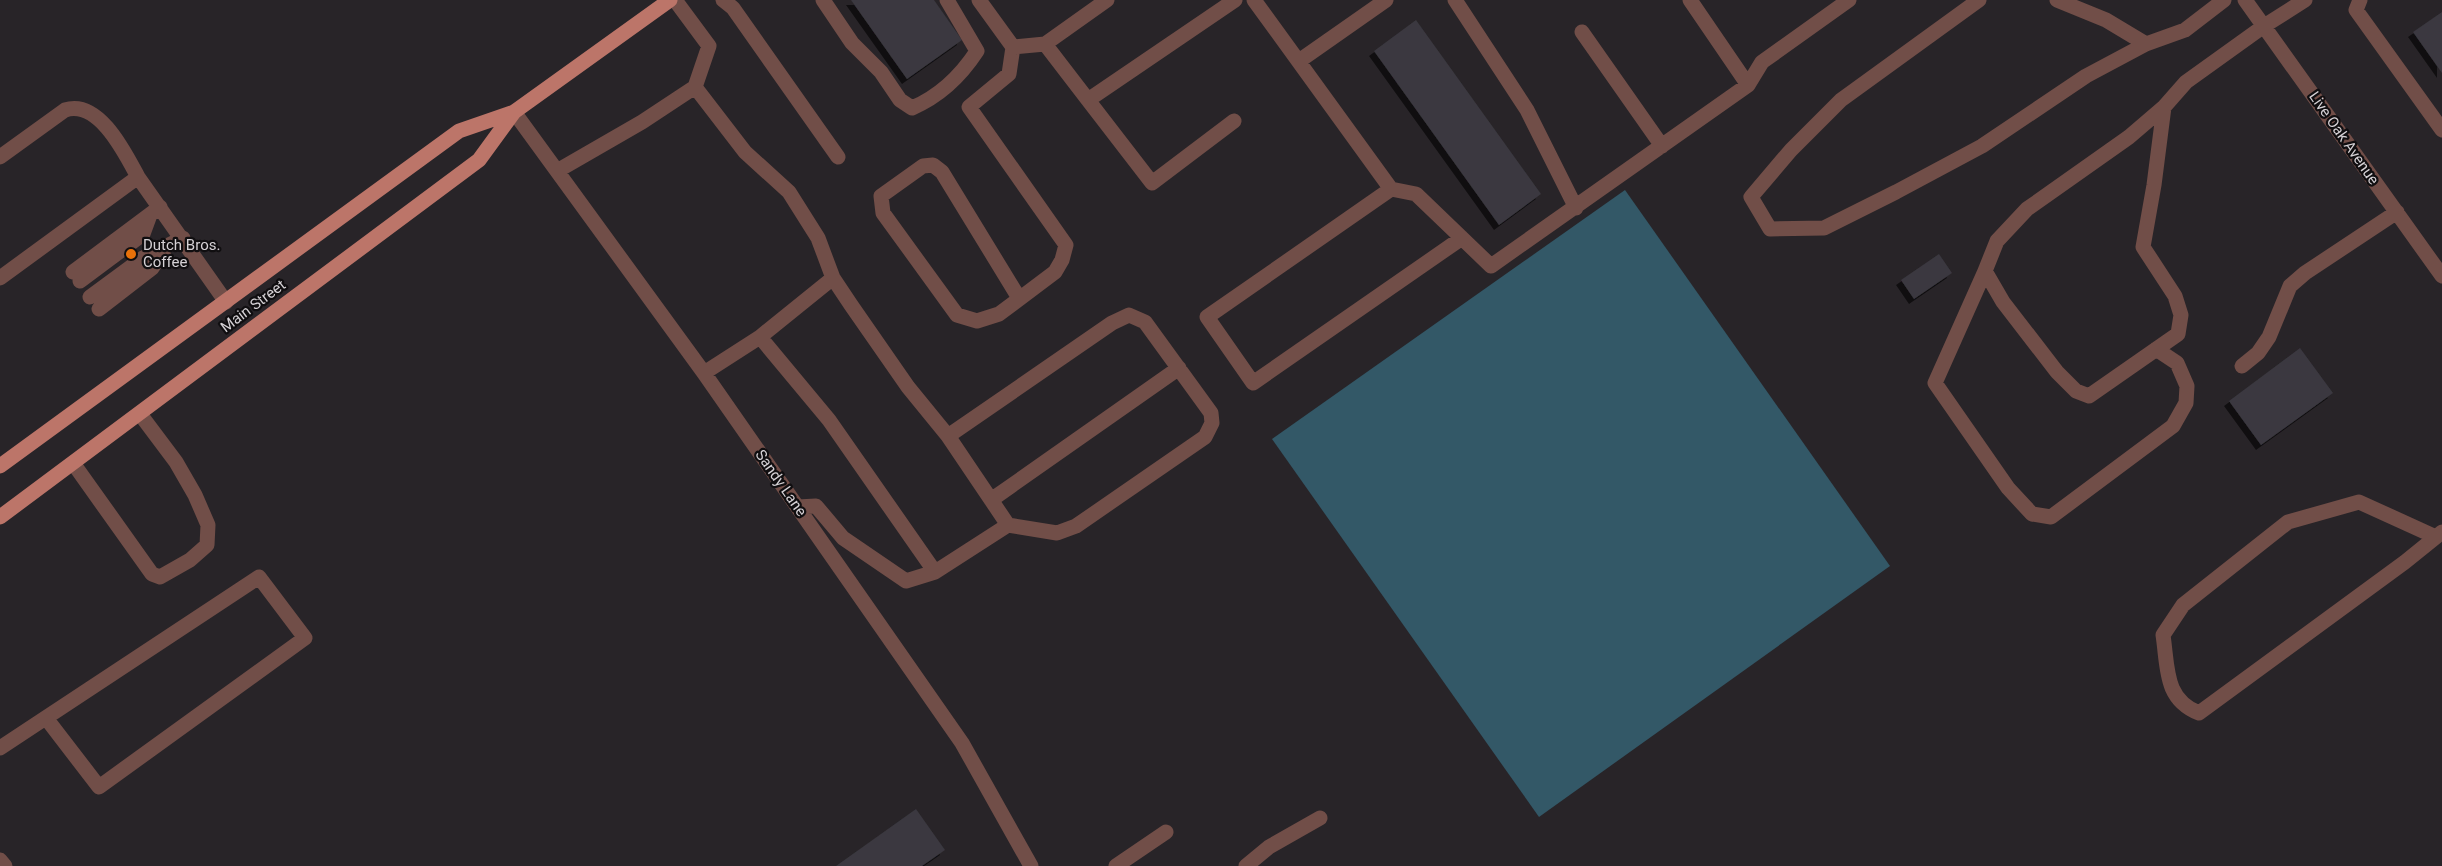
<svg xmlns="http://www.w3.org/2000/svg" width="2442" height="866" font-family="Roboto,sans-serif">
<defs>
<filter id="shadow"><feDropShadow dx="-5" dy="5" stdDeviation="0" flood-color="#0009"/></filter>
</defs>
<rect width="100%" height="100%" fill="#282428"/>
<path fill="#335867" d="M1625,190L1890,566L1539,817L1272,439Z"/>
<path fill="#3a383f" filter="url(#shadow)" d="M851,0H934L962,40L907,79Z
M2442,12V73L2413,32Z
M1416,20L1541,194L1499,225L1374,51Z
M1939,254L1952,273L1914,299L1901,280Z
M2300,348L2333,393L2261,445L2229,401Z
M916,809L945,850L922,866H836Z"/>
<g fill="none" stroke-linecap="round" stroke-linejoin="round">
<path stroke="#714e48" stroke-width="15" d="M675,0L709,46L695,87
M723,0L733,8L838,157
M823,0L852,43L881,72L900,100L912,108C940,96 960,77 977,51L947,0
M979,0L1013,47L1045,44
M1254,0L1391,189L1416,194L1491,266L1748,85L1762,62L1849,0
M1455,0L1527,110L1576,208
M1690,0L1748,85
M1979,0L1841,100L1791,150L1751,197L1770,229L1824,228L1896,192L1982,146L2086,76L2146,44L2185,30L2224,0
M2057,0L2106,20L2146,44
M2245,0L2442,276
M2360,0L2356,10L2442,130
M1582,32L1662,146
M1013,47L1009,74L969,107L1066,245L1062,260L1055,272L999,314L977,321L957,315L883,213L881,196L923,166L933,165L942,172L1019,298
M1299,61L1386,0
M1088,100L1045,44L1107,0
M2164,107L2154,185L2143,247L2175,296L2181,315L2178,334L2089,396L2076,391L2057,372L2003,302L1985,271L1997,241L2027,209L2129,137L2164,107L2186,82L2264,26L2305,0
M514,112L704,373L962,743L1031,866
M1234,121L1152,183L1088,100L1235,0
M0,157L65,110C99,99 125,153 138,177L0,278
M557,171L642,122L695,87L745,152L789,192L818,238L833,278L851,305L908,387L948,436L1008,525L1057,533L1076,526L1205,437L1212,423L1211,413L1145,322L1129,315L1112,323L948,436
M138,177L226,302
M1391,189L1207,317L1253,383L1462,238
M1985,271L1935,383L2008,488L2032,514L2051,517L2173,426L2186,403L2187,386L2177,363L2156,349
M73,272L160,207
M833,278L760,337L829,420L935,572L1008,525
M80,281L143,234L150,215
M90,297L143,258L183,238
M99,309L152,268L165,249
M2242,366L2258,353L2269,337L2290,286L2305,273L2397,212
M704,373L760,337
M73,463L152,574L160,577L190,560L207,545L208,525L195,495L176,462L140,414
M991,500L1179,368
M798,507L816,506L843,538L906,581L935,572
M2436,537L2359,502L2288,522L2183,605L2163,635C2168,668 2164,699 2199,713L2405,562L2442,532
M0,748L259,577L305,638L99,787L46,718
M0,860L5,866
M1116,866L1166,832
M1246,866L1269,847L1320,818"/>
<path stroke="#bc7569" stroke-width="15" d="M0,466L459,131L514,112L670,0
M0,517L479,160L514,112"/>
</g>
<circle fill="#e8710a" stroke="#100e10" stroke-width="2" cx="131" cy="254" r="6"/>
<g text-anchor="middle" stroke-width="4.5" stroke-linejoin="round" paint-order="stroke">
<g font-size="15" fill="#d5d1d5" stroke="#100e10">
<text transform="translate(2344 138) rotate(55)" y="5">Live Oak Avenue</text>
<text transform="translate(253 306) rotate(-37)" y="5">Main Street</text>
<text transform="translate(781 483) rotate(55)" y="5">Sandy Lane</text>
</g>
<g font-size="15" fill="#d5d1d5" stroke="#100e10" text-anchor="start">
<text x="143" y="250">Dutch Bros.<tspan x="143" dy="17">Coffee</tspan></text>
</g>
</g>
</svg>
